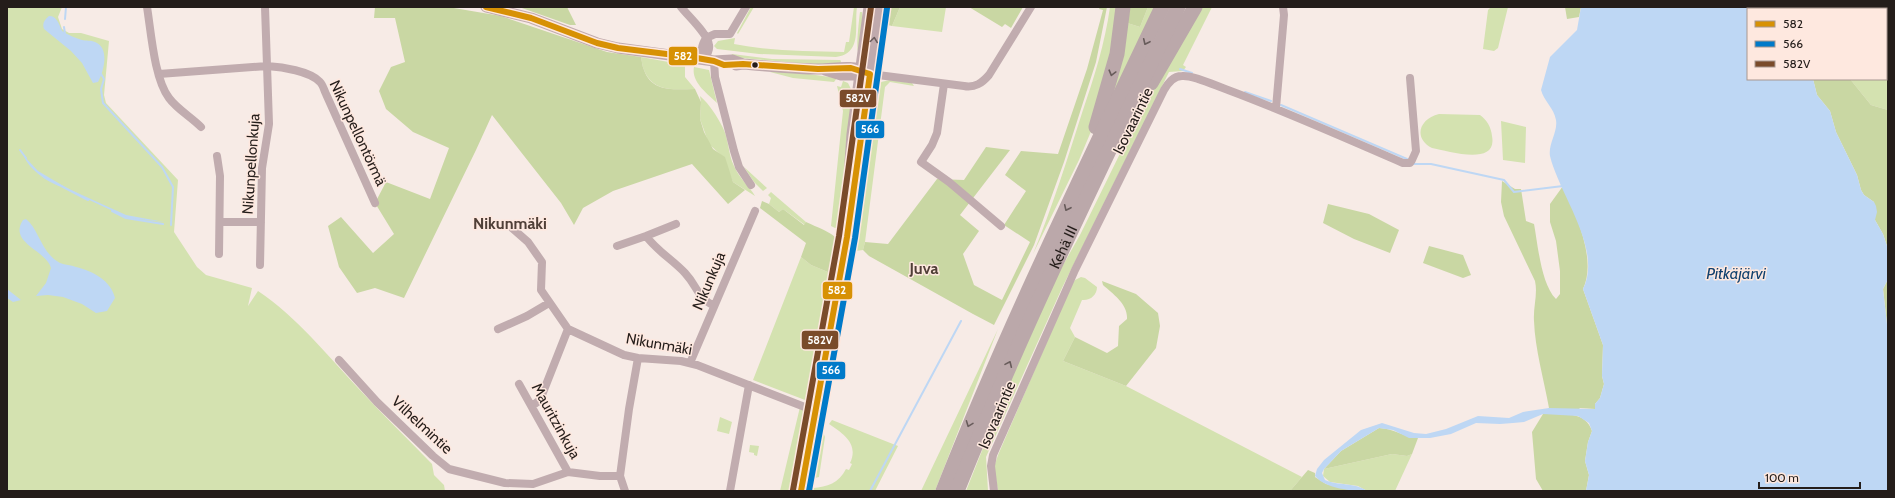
<svg xmlns="http://www.w3.org/2000/svg" width="1895" height="498" font-family="Cabin,sans-serif">
<rect width="100%" height="100%" fill="#f7ebe6"/>
<path fill="#d4e2b0" d="M7,7H62L58,17L62,29L69,33H81L109,41L104,95L106,103L178,180L174,232L197,267L206,275L252,288L248,306L258,291C297,317 327,355 359,389C383,415 408,439 432,464L434,475L444,485L445,491H7Z
M751,7H754L738,34L737,33Z
M854,7H857C854,27 863,53 836,57L759,54L717,49L714,46L718,41L735,38L734,44C769,51 807,51 844,52L846,42H849Z
M900,7H946L942,32L892,26Z
M1110,7H1119L1117,25L1092,129L1079,160L1033,254C1052,208 1067,160 1082,113C1094,78 1105,43 1110,7Z
M1148,7H1158L1107,108L1124,22L1140,27Z
M1200,7H1212L1183,65L1186,67L1183,71L1169,72L1062,288L986,457L988,491H966L1016,365L1058,274L1080,235L1137,119Z
M1491,7H1508L1498,48L1494,51L1483,49L1488,10Z
M1831,7H1888V110L1871,105L1850,79H1886V9H1831Z
M860,12H862L864,27L858,51C856,48 859,19 860,12Z
M881,27H885L881,51L875,53Z
M732,54L772,59L840,60L841,61L840,65L797,63L731,57Z
M641,57L685,65V77L695,89C675,89 653,93 644,70C642,66 642,61 641,57Z
M694,67L709,70L717,103C707,93 691,82 694,67Z
M787,71L837,78L834,82L793,78L770,72Z
M890,80L912,83L914,86L890,82L885,87L865,242L863,250L856,251L881,82Z
M843,81L848,83L853,93L842,224L841,227L835,228L831,226L843,111L837,86L841,87Z
M877,83L864,177L825,399H821L872,86Z
M700,96C710,105 717,116 723,128C729,140 728,154 734,166C739,178 750,187 755,196L733,182L723,157L709,144L700,119L701,102Z
M1439,114L1480,115C1487,120 1491,127 1492,136C1498,167 1448,151 1432,148C1413,138 1419,119 1439,114Z
M1501,121L1526,127L1525,163L1503,160Z
M744,167L767,188L763,191L754,182Z
M771,192L806,222L805,225L783,209L779,212L769,204L771,198L768,195Z
M801,257L811,265L835,275L813,396L805,400L753,380Z
M1081,277L1085,278L1097,287C1097,295 1090,301 1082,300L1070,328L1075,337L1063,361L1126,386L1302,477L1290,491H998L994,467L998,455L1071,286L1075,280Z
M998,329L935,491H921Z
M800,407L807,411L810,415L797,491H780Z
M720,417L732,422L729,434L717,431Z
M832,420L898,446L875,491H813V488C827,487 839,483 846,469L849,470L852,464L850,463C859,444 844,434 829,424Z
M816,432H819L811,477L809,475Z
M823,432L825,437L819,477L815,478Z
M750,445L759,446L757,456L754,455V453L749,452Z
M1392,454L1407,456L1412,454L1395,491H1367L1358,486L1330,482L1323,476L1324,469Z"/>
<path fill="#c9d7a3" d="M375,7H448L501,16L607,52L641,57C642,61 642,66 644,70C652,93 675,89 695,89L701,102L700,119L704,132L713,149L725,157L733,182L745,190L728,204L692,164L613,191L583,208L574,225L561,203L492,115L476,150L404,298L375,288L357,293L339,267L328,226L341,217L373,253L394,234L375,203L386,182L430,199L449,148L413,132L386,109L379,91L391,67L405,62L395,18H374Z
M519,7H567L576,25H570Z
M890,7H900L892,26L888,25Z
M969,7H1023L1011,28L1005,24L1002,27Z
M1100,7H1107L1096,62L1064,162L1034,245L994,325L973,314L869,256L863,250L865,242L888,244L937,179L964,180L986,147L1010,150L960,215L979,231L963,254L974,285L1002,300L1030,242L1004,225L1026,191L1005,175L1021,151L1058,154L1087,69L1103,10L1099,9Z
M1125,7H1148L1140,27L1124,22Z
M1565,7H1581L1579,17L1567,19Z
M1781,7H1831V9H1782Z
M1813,79H1850L1871,105L1888,110V249L1883,234L1875,220L1874,202L1864,195L1861,190L1857,175L1836,132L1830,111L1817,95Z
M1502,181L1515,189H1521L1526,221L1534,224C1538,245 1541,284 1556,299L1560,294V271L1556,241L1550,222V204L1563,186C1576,214 1597,260 1583,289L1603,345L1602,376L1604,384L1600,398L1595,404V409L1580,408L1573,415C1583,417 1589,422 1592,431L1588,442L1585,461L1589,475L1586,491H1543L1536,479L1532,432L1543,414L1549,408C1544,380 1535,349 1534,321C1533,308 1538,294 1535,281L1504,216L1501,202Z
M762,201L769,204L779,212L783,209L804,225L806,222C844,239 841,235 835,275L811,265L801,257L806,243L760,208Z
M1328,204L1369,214L1399,230L1390,253L1354,239L1323,223Z
M1429,246L1463,255L1471,275L1463,278L1423,263Z
M1888,279V333L1883,289Z
M1102,281L1136,294L1158,313L1160,326L1156,348L1126,386L1063,361L1075,337L1107,353L1118,346L1119,326L1127,319C1128,304 1113,294 1103,285Z
M1379,428C1393,428 1404,437 1418,438L1412,454L1407,456L1392,454L1324,469L1341,451Z
M1308,470L1315,473V477L1326,484L1356,491H1290Z"/>
<path fill="#bed7f4" d="M1581,7H1781L1782,9H1748V79H1813L1817,95L1830,111L1836,132L1857,175L1861,190L1864,195L1874,202L1876,206L1877,212L1875,220L1883,234L1888,249V279L1883,289L1888,333V491H1586L1589,475L1585,461L1588,442L1592,431L1589,423L1578,416L1543,414L1524,422L1513,423L1500,424L1476,423L1451,434L1430,438H1409L1393,430L1379,428L1341,451L1324,469L1322,473L1325,480C1338,486 1355,482 1367,491C1352,491 1326,489 1315,476L1317,469L1324,460L1361,430L1382,423L1414,433L1426,434L1446,429L1478,416L1509,418L1523,412L1549,408L1595,409V404L1600,398L1604,384L1602,376L1603,345L1583,289C1603,249 1559,194 1550,156C1548,144 1558,132 1556,120C1554,108 1544,101 1541,90L1550,57L1577,30Z
M49,16C57,16 59,24 62,31C68,35 75,38 82,40C86,41 91,40 95,42C110,48 104,71 98,82L93,83L82,63L71,51L44,29C42,24 44,20 49,16Z
M24,156L38,171L65,187C52,186 28,169 24,156Z
M71,190L126,215L164,222L128,218L72,192Z
M26,219C39,229 41,253 60,263C65,265 71,265 76,267C92,271 111,280 115,298L107,311L96,313L82,304L63,297L48,295L36,296L46,283L51,268C46,250 8,243 23,220Z
M7,289L21,300L13,302L7,298Z"/>
<g fill="none" stroke-linecap="round" stroke-linejoin="round">
<path stroke="#bed7f4" stroke-width="2" d="M65,19L66,7
M64,27L65,34
M1180,69L1192,73
M101,74L104,79L101,89L103,103L162,167L173,187L171,225
M1245,92L1271,101
M1281,105L1407,159
M20,150L26,158
M1414,164H1431L1504,180L1514,192L1563,186
M44,177L88,200
M112,211L126,218L163,224
M809,395L836,246
M870,491L961,321"/>
<path stroke="#c1acaf" stroke-width="8" d="M147,7C151,31 154,78 169,98C177,109 191,117 201,127
M681,7C688,16 708,34 709,45C710,50 707,55 704,59
M706,38L715,34H730L746,7
M704,59C701,50 701,46 706,38
M714,61L715,77L734,151L739,167L751,185
M159,74L267,66C282,67 310,71 320,82C323,85 324,90 326,94L375,203
M870,74L964,86C975,88 982,83 989,75L1031,7
M944,84L937,133L932,145L921,162L949,182L1001,226
M1276,108L1284,15L1283,7
M217,156L220,176L219,254
M220,222H261
M512,228L528,242L542,262L541,290L568,329L624,355L638,358L681,361L697,365L815,411
M646,236C657,251 673,260 685,273C698,287 696,296 714,306
M617,246L646,236L676,224
M260,265L262,168L269,124L265,7
M498,329L527,316L549,303
M339,360L377,402L433,456L449,469L505,483L533,484L568,472L600,476H620
M690,363L755,211
M519,384L568,472
M532,406L540,400L568,329
M625,491L620,476L629,409L638,358
M730,491L749,385
M994,491L991,466L993,455L1075,270L1164,90C1168,83 1173,76 1182,76C1194,75 1216,86 1228,90C1287,112 1345,138 1403,163H1410L1412,160L1416,151L1410,78"/>
<path stroke="#c0aaad" stroke-width="11" d="M486,7L531,18L597,43L618,48L714,61L732,60L743,64
M736,65L743,64C769,66 795,69 820,69C835,69 852,64 866,72
M825,70L841,75H865
M848,191L852,134L869,7
M801,491L847,237L850,207L855,187L879,7"/>
<g stroke="#bba8aa" stroke-width="15">
<path d="M1151,83L1195,7"/>
<path d="M1096,127L1117,54L1123,7"/>
<path d="M943,491C1008,326 1086,167 1162,7"/>
<path id="s1" d="M957,491C1023,326 1101,167 1178,7"/>
</g>
<defs>
<path id="bus-1" d="M486,7L531,18L597,43L618,48L691,57L714,61L724,65L743,64L818,69L851,68L870,74L847,237L801,491"/>
<path id="bus-2" d="M809,491L855,238L887,8"/>
<path id="bus-3" d="M793,490L839,236L871,7"/>
</defs>
<use href="#bus-1" stroke="#fee8df" stroke-width="9"/>
<use href="#bus-2" stroke="#fee8df" stroke-width="9"/>
<use href="#bus-3" stroke="#fee8df" stroke-width="9"/>
<use href="#bus-1" stroke="#d79104" stroke-width="6"/>
<use href="#bus-2" stroke="#007ac9" stroke-width="6"/>
<use href="#bus-3" stroke="#7a4b2a" stroke-width="6"/>
</g>
<defs><path id="oneway-chevron" d="M-2-3.5L2.5 0L-2 3.5" fill="none" stroke-width="1.6" stroke-linecap="round" stroke-linejoin="round"/></defs>
<use stroke="#6a5c5c" href="#oneway-chevron" transform="translate(874 40) rotate(-82)"/>
<g stroke="#685c5b">
<use href="#oneway-chevron" transform="translate(1146 42) rotate(115)"/>
<use href="#oneway-chevron" transform="translate(1112 73) rotate(105)"/>
<use href="#oneway-chevron" transform="translate(1067 208) rotate(115)"/>
<use href="#oneway-chevron" transform="translate(1009 364) rotate(-66)"/>
<use href="#oneway-chevron" transform="translate(969 424) rotate(111)"/>
</g>
<circle fill="#241d1a" stroke="#fee8df" stroke-width="1.5" cx="755" cy="65" r="3.5"/>
<g text-anchor="middle" stroke-width="3" stroke-linejoin="round" paint-order="stroke">
<g font-size="15" fill="#241d1a" stroke="#fee8df">
<text transform="translate(1133 121) rotate(-64)" y="5">Isovaarintie</text>
<text transform="translate(358 133) rotate(65)" y="5">Nikunpellontörmä</text>
<text transform="translate(251 164) rotate(-86)" y="5">Nikunpellonkuja</text>
<text dy="5" stroke="none"><textPath href="#s1" startOffset="266">Kehä III</textPath></text>
<text transform="translate(709 281) rotate(-67)" y="5">Nikunkuja</text>
<text transform="translate(659 344) rotate(10)" y="5">Nikunmäki</text>
<text transform="translate(997 415) rotate(-67)" y="5">Isovaarintie</text>
<text transform="translate(556 421) rotate(61)" y="5">Mauritzinkuja</text>
<text transform="translate(422 425) rotate(43)" y="5">Vilhelmintie</text>
</g>
<g font-size="16" font-weight="bold" fill="#503f37" stroke="#fee8df">
<text x="510" y="229">Nikunmäki</text>
<text x="924" y="274">Juva</text>
</g>
<g font-size="16" font-style="italic" fill="#10406e" stroke="#fee8df">
<text x="1736" y="279">Pitkäjärvi</text>
</g>
</g>
<g stroke="#fee8df" stroke-width="1.5">
<rect x="668" y="46" width="30" height="20" rx="4" fill="#d79104"/>
<rect x="839" y="89" width="38" height="19" rx="4" fill="#7a4b2a"/>
<rect x="855" y="120" width="30" height="19" rx="4" fill="#007ac9"/>
<rect x="822" y="281" width="31" height="19" rx="4" fill="#d79104"/>
<rect x="801" y="330" width="38" height="20" rx="4" fill="#7a4b2a"/>
<rect x="816" y="361" width="30" height="19" rx="4" fill="#007ac9"/>
</g>
<g font-size="11" text-anchor="middle" font-weight="bold" fill="#fff">
<text x="683" y="60">582</text>
<text x="858" y="102">582V</text>
<text x="870" y="133">566</text>
<text x="837" y="294">582</text>
<text x="820" y="344">582V</text>
<text x="831" y="374">566</text>
</g>
<rect width="1895" height="498" fill="none" stroke="#241d1a" stroke-width="16"/>
<rect x="1747" y="8" width="140" height="72" fill="#fee8df" stroke="#a79790"/>
<rect x="1755" y="21" width="20" height="6" fill="#d79104" stroke="#a79790"/>
<text x="1783" y="28" font-size="12" fill="#241d1a">582</text>
<rect x="1755" y="41" width="20" height="6" fill="#007ac9" stroke="#a79790"/>
<text x="1783" y="48" font-size="12" fill="#241d1a">566</text>
<rect x="1755" y="61" width="20" height="6" fill="#7a4b2a" stroke="#a79790"/>
<text x="1783" y="68" font-size="12" fill="#241d1a">582V</text>
<path d="M1759 482v6h101v-6" fill="none" stroke="#241d1a" stroke-width="2"/>
<text x="1765" y="482" font-size="12" fill="#241d1a" stroke="#fee8df" stroke-width="3" paint-order="stroke">100 m</text>
</svg>
